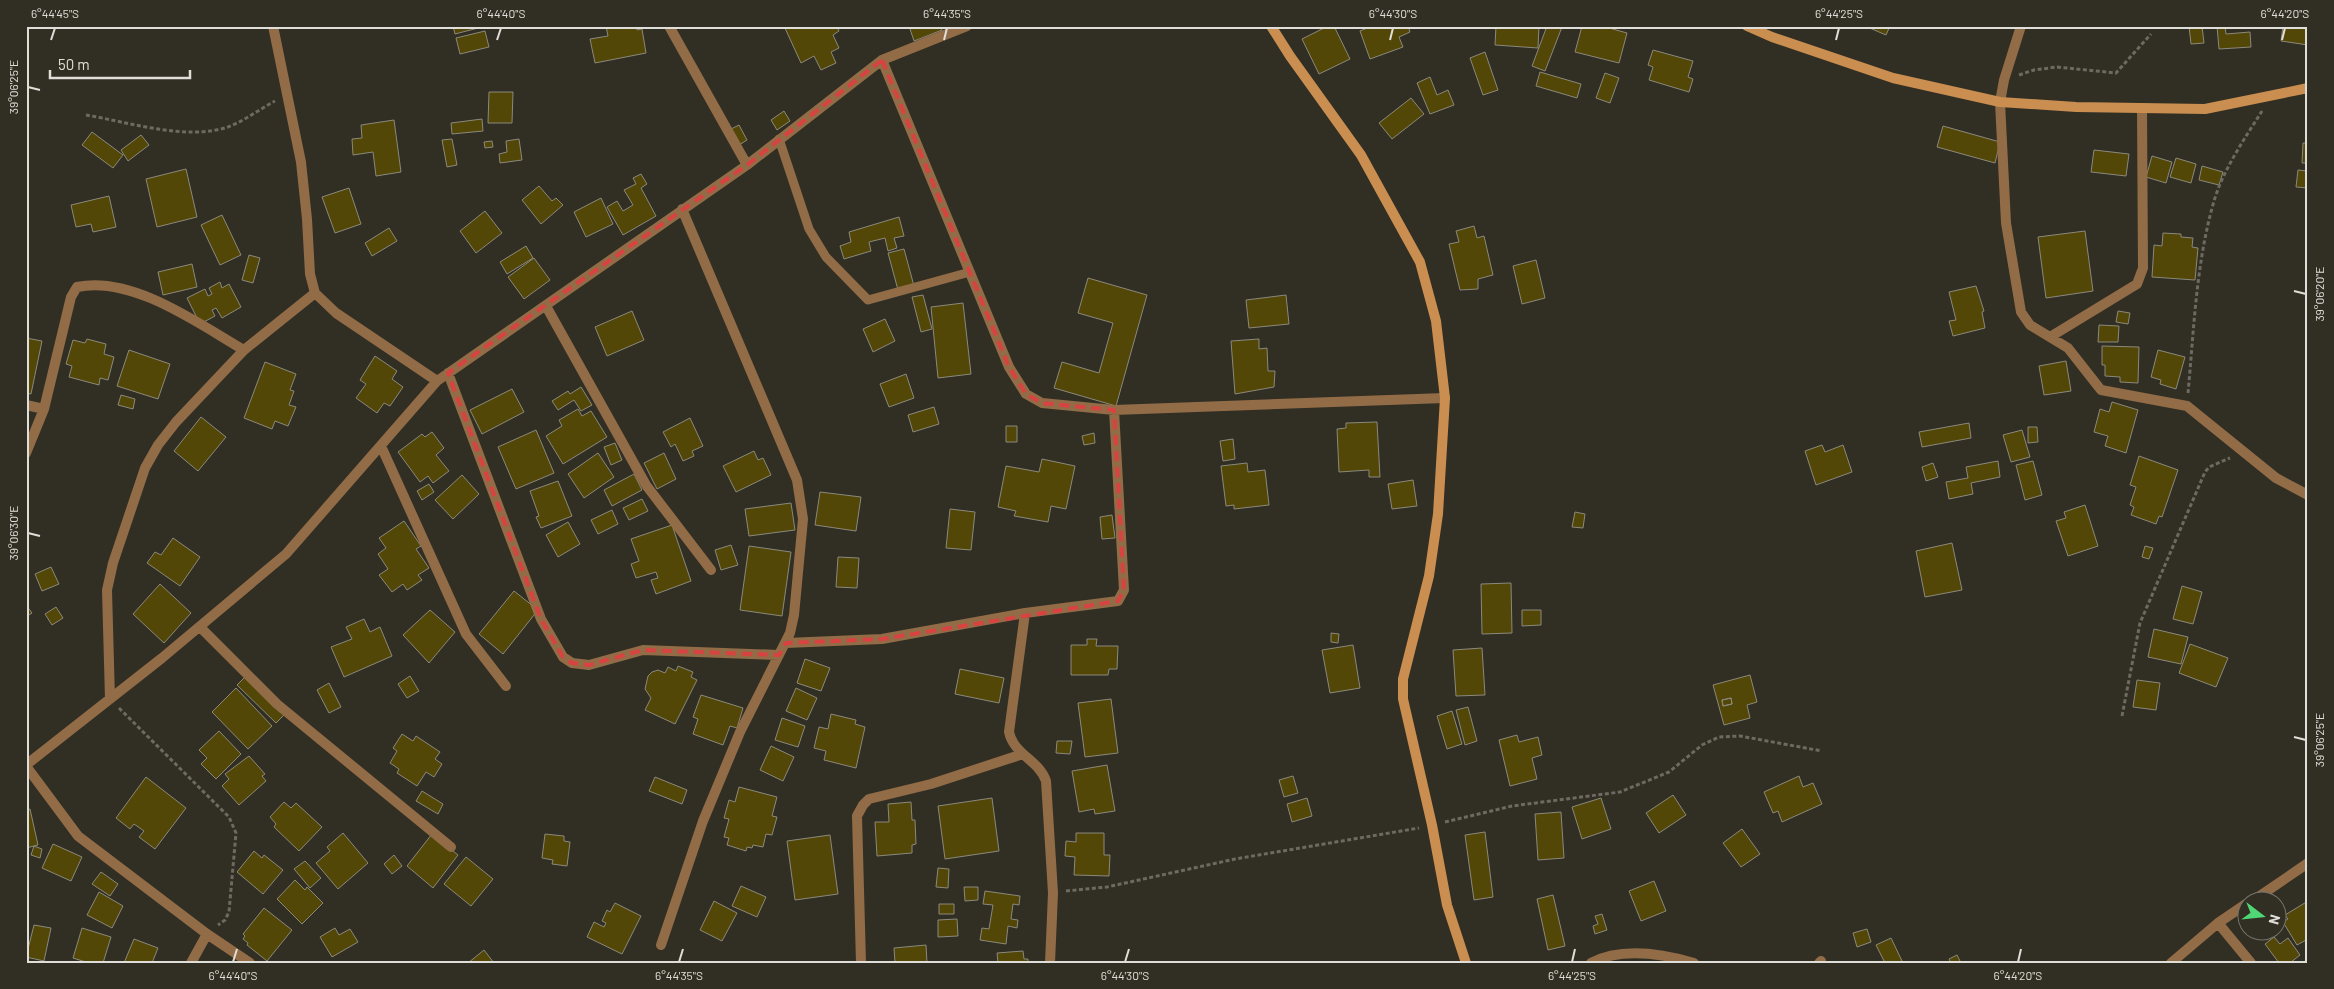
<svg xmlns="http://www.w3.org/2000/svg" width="2334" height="989" font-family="Barlow,sans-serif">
<rect width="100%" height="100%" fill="#312e24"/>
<path fill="#534708" stroke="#8b897c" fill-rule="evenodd" d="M453,26H482V27L455,34Z
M606,26H636L637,30L642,29L646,53L595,63L590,39L608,36Z
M784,26H837L839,31L833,35L839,48L831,52L836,63L821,70L814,56L801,63Z
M909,26H940L942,30L914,41Z
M1328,26H1334L1350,59L1319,74L1302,39Z
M1372,26H1408L1410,32L1399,37L1403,47L1370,59L1360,31Z
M1496,26H1539L1538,48L1495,45Z
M1547,26L1562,27L1545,71L1532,66Z
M1582,26H1602L1627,33L1619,63L1575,52Z
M1865,26H1890L1886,35Z
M2189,26H2202L2204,43L2191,44Z
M2217,26H2225L2226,34L2250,32L2251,47L2219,49Z
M2283,26L2308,27V45L2281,41Z
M485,31L489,47L460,54L456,38Z
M1653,50L1693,61L1688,77L1693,79L1689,92L1649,80L1653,67L1648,65Z
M1485,52L1498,90L1483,95L1470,58Z
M1540,72L1581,84L1577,98L1536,86Z
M1605,73L1619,78L1610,103L1596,98Z
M1430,77L1437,95L1448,90L1454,105L1430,114L1417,83Z
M489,92H513L512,123H488Z
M1411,98L1424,114L1392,139L1379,123Z
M784,111L790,121L777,130L771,120Z
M482,119L483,131L452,134L451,123Z
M394,120L401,172L376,176L373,152L353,155L352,139L362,138L361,125Z
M739,125L747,140L739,145L731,129Z
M1943,126L2000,142L1995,163L1937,147Z
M92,132L123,155L113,168L82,145Z
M141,135L149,145L128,161L121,150Z
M452,139L457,165L447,167L442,140Z
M519,139L522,160L500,163L499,154L507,152L506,141Z
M492,141L493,147L485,148L484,142Z
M2303,143H2308V163H2302Z
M2094,150L2129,154L2126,176L2091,172Z
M2152,156L2172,162L2166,183L2146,177Z
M2176,158L2196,164L2191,183L2170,177Z
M2202,166L2223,172L2219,185L2199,180Z
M186,169L197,217L157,227L146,179Z
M2298,170L2308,171V188L2296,187Z
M641,174L647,184L641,188L656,216L623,235L607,207L617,201L623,211L633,205L624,190L636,184L633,178Z
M539,186L552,201L556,198L563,205L541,224L522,200Z
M349,188L361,224L335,233L322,197Z
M109,196L116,227L93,232L91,224L76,227L71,205Z
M601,198L613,224L586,237L574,212Z
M485,211L502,233L476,253L460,231Z
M222,215L241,255L220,265L201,225Z
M899,217L904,236L894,238L897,248L888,251L885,238L869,242L871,251L844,259L840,246L851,242L849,232Z
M1474,226L1477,238L1484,236L1493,275L1478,279V289L1460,290L1449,244L1459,242L1456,231Z
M389,228L397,241L372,256L365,243Z
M2085,231L2093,291L2046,298L2038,237Z
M2163,233L2181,234V237L2193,238L2192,247L2198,248L2195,280L2152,277L2154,245L2162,246Z
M526,246L533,258L507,274L500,262Z
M904,249L914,286L898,290L888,253Z
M249,255L260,258L253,283L242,280Z
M534,258L550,280L524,299L508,277Z
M1536,260L1545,298L1522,304L1513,266Z
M192,264L197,287L163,295L158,272Z
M1088,278L1147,295L1116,406L1054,388L1062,362L1099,373L1113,323L1078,313Z
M220,282L222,288L229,284L241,307L222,318L216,308L212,310L215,316L200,324L187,298L205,289L208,296L212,294L209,288Z
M1976,286L1984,311L1982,312L1985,328L1953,336L1949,321L1956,320L1949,292Z
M923,295L932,329L921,332L912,297Z
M1286,295L1289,324L1249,328L1246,300Z
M963,303L971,374L938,378L931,307Z
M632,311L644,340L607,356L595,327Z
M2118,311L2130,313L2128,324L2116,322Z
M885,319L895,341L873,352L863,329Z
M2099,325L2119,326L2118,342H2098Z
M26,338L42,341L31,394L26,393Z
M87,339L106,344L104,354L114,357L108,380L100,378L99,385L69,377L72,366L66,364L73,340L85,343Z
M1259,339V349L1267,348L1268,371H1275L1274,387L1235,394L1231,341Z
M2102,346L2139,347L2138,383L2120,382V377L2105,376V365H2102Z
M129,350L170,364L158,399L117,386Z
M2158,350L2185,357L2176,389L2160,384L2161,380L2151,377Z
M375,356L397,371L392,379L403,387L390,406L384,403L377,413L356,398L366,384L360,380Z
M2066,361L2071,391L2044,395L2039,366Z
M265,362L296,374L290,390L294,391L289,405L296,407L288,426L275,421L272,429L244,418Z
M906,374L914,398L889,407L880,384Z
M581,387L592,405L581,411L574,400L558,410L552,401L568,391L570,394Z
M512,389L524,412L482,434L470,410Z
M121,395L135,399L133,409L118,405Z
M2112,402L2138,410L2126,453L2105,446L2108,436L2094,432L2100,409L2109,412Z
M934,407L939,424L913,432L908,415Z
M578,409L582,416L591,411L607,437L563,464L546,436L562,426L559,420Z
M201,417L226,437L198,471L174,451Z
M690,418L703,446L692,451L694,456L683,461L675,444L671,447L663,432Z
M1377,422L1380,477H1369V470L1339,472L1337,429L1346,428V423Z
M1969,423L1971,438L1922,447L1919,432Z
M1006,426H1017V442H1006Z
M2028,427H2037L2038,442L2028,443Z
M536,430L554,473L516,489L498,447Z
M2022,430L2030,457L2011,462L2003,435Z
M432,432L444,448L436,455L449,471L433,483L428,476L420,482L398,452L422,434L425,437Z
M1094,433L1095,443L1084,445L1082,436Z
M1233,439L1235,459L1223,461L1220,441Z
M615,443L622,460L611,465L604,447Z
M1822,445L1825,452L1843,445L1852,472L1816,485L1805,451Z
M754,451L758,460L763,458L771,475L736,492L723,466Z
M598,453L614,477L584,498L568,474Z
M664,453L676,479L657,489L644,463Z
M2139,456L2178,470L2162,517L2159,516L2156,524L2131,515L2134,507L2130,505L2136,487L2130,485Z
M1042,459L1075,466L1066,509L1051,506L1048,522L1014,516L1016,511L998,507L1006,466L1039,472Z
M1998,461L2000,477L1971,483L1973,494L1949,499L1946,482L1968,478L1966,467Z
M2033,461L2042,495L2025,500L2016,465Z
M1247,463L1248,472L1265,470L1269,505L1234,509V505L1226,506L1221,466Z
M1933,463L1938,477L1926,481L1922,467Z
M634,474L642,490L612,506L604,490Z
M462,475L479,494L453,519L435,500Z
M1413,480L1417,506L1392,509L1388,484Z
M558,481L572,516L541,528L536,517L539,516L530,491Z
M429,484L434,492L422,500L417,491Z
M820,492L861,497L856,531L815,525Z
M642,499L648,511L629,520L623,508Z
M791,503L795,530L749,536L745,509Z
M2085,505L2098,546L2068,556L2056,521L2066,518L2064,512Z
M950,509L975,512L971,550L946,548Z
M612,510L618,524L598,534L591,520Z
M1575,512L1585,514L1583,528L1572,527Z
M1112,515L1115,538L1102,539L1100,517Z
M404,521L421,546L416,549L429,568L418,575L422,580L407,590L403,584L392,592L379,575L388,569L378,554L386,548L379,538Z
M568,522L580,544L558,557L546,535Z
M672,525L691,581L656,594L651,580L658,578L656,572L636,578L631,564L639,561L631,539Z
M173,538L200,557L180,586L147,563L155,552L161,555Z
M1952,543L1962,590L1925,597L1916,551Z
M731,545L738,565L721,570L715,550Z
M749,546L791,552L782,616L740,610Z
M2145,546L2153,548L2149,559L2142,557Z
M838,557L859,558L857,588L836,587Z
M51,567L59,584L42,591L35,574Z
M1511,583L1512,633L1482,634L1481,584Z
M160,584L191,613L164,643L133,614Z
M2182,586L2202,592L2193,624L2173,619Z
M514,591L538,610L503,654L479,634Z
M26,605L32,613L26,617Z
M56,607L63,618L52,625L45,614Z
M430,610L455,632L429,663L403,635Z
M1522,610H1541V625L1522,626Z
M364,619L370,632L380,627L392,656L344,677L331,647L352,639L346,627Z
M2154,629L2188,637L2181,664L2148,657Z
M1331,633L1339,634L1338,643L1331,642Z
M1087,639H1097L1096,646H1118L1117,669H1109L1108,675H1071V645H1087Z
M2190,644L2228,658L2216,687L2179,673Z
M1353,645L1360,688L1330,693L1322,650Z
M1482,648L1485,695L1456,696L1453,650Z
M805,659L830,668L821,691L797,683Z
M678,666L693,672L691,677L697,680L675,724L645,710L651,698L645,689L648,676L652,672L658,670L665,673L668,667L676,671Z
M960,669L1004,678L999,703L955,694Z
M247,675L286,713L276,723L237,685Z
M1750,675L1757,702L1747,705L1750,718L1724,725L1713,685ZM1731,698L1732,704L1723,706L1722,700Z
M410,676L419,691L407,698L398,684Z
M2137,680L2160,683L2156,710L2133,707Z
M329,683L341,707L329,713L317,690Z
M236,688L272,726L248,749L212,712Z
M796,688L817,698L807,720L786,711Z
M701,695L743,708L737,728L730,726L723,745L693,734L698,719L693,717Z
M1731,698L1732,704L1723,706L1722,700Z
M1111,699L1118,753L1085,757L1078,703Z
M1468,707L1477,741L1465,745L1456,710Z
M1452,711L1462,744L1447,749L1437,716Z
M831,714L856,720L855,724L865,727L856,768L824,760L826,751L814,748L819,727L828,729Z
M782,718L805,726L798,747L775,740Z
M219,731L241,754L216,779L201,764L207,758L199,750Z
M402,734L413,741L416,736L440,752L435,759L442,764L434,777L426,772L417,786L397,773L399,769L390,763L397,751L393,748Z
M1517,735L1519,742L1538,737L1542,755L1532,758L1537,779L1510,786L1499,740Z
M1057,741H1072L1070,754L1056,753Z
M771,746L794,757L783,781L760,770Z
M249,756L265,774L262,776L266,781L239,805L222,786L229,779L225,774Z
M1107,765L1115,811L1095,814L1094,809L1079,812L1072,771Z
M1293,776L1298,793L1284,797L1279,780Z
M1799,776L1803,787L1813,783L1822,804L1782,822L1778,811L1773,813L1764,792Z
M146,777L186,808L155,849L139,837L144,831L134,824L130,829L116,818Z
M655,777L687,790L682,804L649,791Z
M739,787L777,797L772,816L777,817L772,835L766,834L763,847L753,845L752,848L747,847L746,851L727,845L729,838L724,837L729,819L724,818L729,800L735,802Z
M422,791L443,804L438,814L416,801Z
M1673,795L1686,815L1659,833L1646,813Z
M992,798L999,851L945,859L938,806Z
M1307,798L1312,816L1292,822L1287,804Z
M1601,798L1611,829L1582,839L1572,807Z
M284,802L291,808L296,803L322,827L299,851L274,827L276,824L270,817Z
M911,802L912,820H915L916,844L912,845V853L877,856L875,822H889L888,804Z
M30,809L38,845L26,848V810Z
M1561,812L1564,858L1538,860L1535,814Z
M1742,829L1760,854L1741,867L1723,843Z
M1485,832L1493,897L1474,900L1465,835Z
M343,833L368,863L338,889L316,863L330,851L327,847Z
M1076,833H1104V855H1110L1109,876L1074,875L1075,857L1065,856L1066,841L1076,842Z
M432,834L458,855L433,888L407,866Z
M545,834L564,836V841L570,842L567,866L552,864L553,860L542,858Z
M830,835L838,894L795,900L787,841Z
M53,844L82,857L71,881L42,868Z
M34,846L42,849L40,858L31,855Z
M254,851L262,858L264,855L283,870L263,894L237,872Z
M394,855L402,866L392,874L384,864Z
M466,857L493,879L471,906L444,884Z
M305,861L321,878L310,888L294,869Z
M938,868L949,869L948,888L936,887Z
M101,872L118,884L110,896L92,884Z
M295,880L305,890L307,887L323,903L302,924L277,899Z
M1654,881L1666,911L1641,921L1629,891Z
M741,886L766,897L757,917L732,906Z
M964,887H978V900L965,901Z
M985,891L1020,896L1019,905L1013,904L1011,919L1018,920L1017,928L1008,926L1006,944L980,940L982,928L989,929L993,905L983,904Z
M99,892L123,906L112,928L87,915Z
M1553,895L1565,946L1548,950L1537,899Z
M714,901L737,913L722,941L700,930Z
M2308,901V939L2297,945L2283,922L2288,919L2285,915Z
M615,903L641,916L622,954L587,937L594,922L604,927L606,923L602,921L607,910L610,912Z
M939,904H954V914H939Z
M264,908L292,930L267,961L247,945L248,943L243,939L245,936L243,934Z
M1602,914L1607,930L1595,934L1593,926L1598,924L1595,916Z
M957,919L958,936L938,937V920Z
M34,925L51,928L44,961L26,957Z
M82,928L111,937L103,963H89L73,958Z
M335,928L339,935L350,929L358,942L332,957L320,937Z
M1867,929L1871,942L1857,947L1853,933Z
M2274,937L2280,944L2288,938L2300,955L2290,963H2279L2265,944Z
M1891,938L1903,963H1885L1876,945Z
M134,939L158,948L152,963H124Z
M926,945L927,963H895L894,948Z
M484,950L494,963H468Z
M1023,951L1024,959H1028V963H998L997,953Z
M1957,955L1961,963H1951L1949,959Z"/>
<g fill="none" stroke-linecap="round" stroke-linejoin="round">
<path stroke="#6d6a61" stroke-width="3" stroke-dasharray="4 2.5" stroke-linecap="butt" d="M2019,75L2034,70L2057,67L2116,73L2151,34
M86,115C128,122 186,141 228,127C244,121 260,109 275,101
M2188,393C2194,329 2196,263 2214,201C2223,170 2245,138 2262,111
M119,708L229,817L236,833L229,912L225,920L218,925
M2122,716L2140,623L2205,472L2209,467L2230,458
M1445,822L1512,806L1620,792L1669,772L1702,745L1719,737L1740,736L1822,751
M1066,891L1107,887L1235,859L1419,828
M2305,963L2308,958"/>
<path stroke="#916c47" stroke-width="9" d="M779,139L809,229L826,257L868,300L970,272"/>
<path stroke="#916c47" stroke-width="10" d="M273,26L301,162L307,219L310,274L315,293L336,313L437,381
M669,26L747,165
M2021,26L2004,80L2000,102L2006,223L2021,312L2030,325L2068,348L2101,390L2187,406L2276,478L2308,495
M882,60L1009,367L1026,394L1042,403L1114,410L1445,398
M546,306L646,485L711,570
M2050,337L2137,284L2143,268L2142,108
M448,373L541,619L563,657L572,663L589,665L643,650L779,655
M26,405L44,409
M381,446L466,634L506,686
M26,453L44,409L71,297L77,287C132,275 199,324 244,350
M1025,613L1009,732C1014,755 1039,760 1046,781L1053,893L1050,963
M200,627L277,704L451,847
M786,643L882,639L1025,613L1118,601L1124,590L1114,410
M110,699L107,590L113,563L145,468L158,445L176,422L244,350L315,293
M26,765L162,658L286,554L437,381L747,165L882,60L967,26
M26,766L78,836L207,934L250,963
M2251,902L2308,863
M2218,923L2251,963
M661,945L703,821L740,732L790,633L794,615L803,519L797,480L682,209
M191,963L207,934
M861,963L857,816L863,805L869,799L931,784L1023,754
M1591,963C1621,947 1663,954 1694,963
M1819,963L1821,961
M2171,963L2218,923L2246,904"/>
<path stroke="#c98e50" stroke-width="10" d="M1271,26L1290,56L1361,155L1420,262L1436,321L1445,398L1438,514L1429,576L1403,679V699L1432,825L1447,905L1466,963
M1747,26L1772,37L1893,78L2000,102L2076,107L2205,109L2308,88"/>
</g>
<path fill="none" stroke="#d84342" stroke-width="4" stroke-dasharray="10 6" stroke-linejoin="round" d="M882,60L1009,367L1026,394L1042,403L1114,410L1124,590L1118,601L882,639L786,643L779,655L643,650L589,665L572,663L563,657L541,619L448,373L747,165Z"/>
<path fill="none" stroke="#e0ded8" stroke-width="2" d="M51,40L55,28M497,40L501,28M944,40L947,28M1390,40L1393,28M1836,40L1839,28M2282,40L2285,28M28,87L40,90M2294,291L2306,294M28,533L40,536M2294,737L2306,740M233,962L237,949M679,962L683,949M1125,962L1129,949M1572,962L1575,949M2018,962L2021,949"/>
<rect width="2334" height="989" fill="none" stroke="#312e24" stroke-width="55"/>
<g transform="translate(2262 916) rotate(106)"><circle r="24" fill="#312e24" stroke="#77746c"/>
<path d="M0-4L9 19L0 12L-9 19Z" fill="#50d674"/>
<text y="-8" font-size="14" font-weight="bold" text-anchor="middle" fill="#e0ded8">N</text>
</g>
<path d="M50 70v8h140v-8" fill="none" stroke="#e0ded8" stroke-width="2.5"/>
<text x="58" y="70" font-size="15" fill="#e0ded8" stroke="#312e24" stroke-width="4" paint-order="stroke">50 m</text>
<rect x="28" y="28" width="2278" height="934" fill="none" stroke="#e0ded8" stroke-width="2"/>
<g font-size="12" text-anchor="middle" fill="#e0ded8">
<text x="55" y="18">6°44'45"S</text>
<text x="501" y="18">6°44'40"S</text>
<text x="947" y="18">6°44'35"S</text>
<text x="1393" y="18">6°44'30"S</text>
<text x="1839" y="18">6°44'25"S</text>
<text x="2285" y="18">6°44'20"S</text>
<text transform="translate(14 87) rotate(-90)" y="4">39°06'25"E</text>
<text transform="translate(2320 294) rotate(-90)" y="4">39°06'20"E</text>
<text transform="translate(14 533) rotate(-90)" y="4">39°06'30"E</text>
<text transform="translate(2320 740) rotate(-90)" y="4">39°06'25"E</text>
<text x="233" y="980">6°44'40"S</text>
<text x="679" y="980">6°44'35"S</text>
<text x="1125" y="980">6°44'30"S</text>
<text x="1572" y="980">6°44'25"S</text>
<text x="2018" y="980">6°44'20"S</text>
</g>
</svg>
